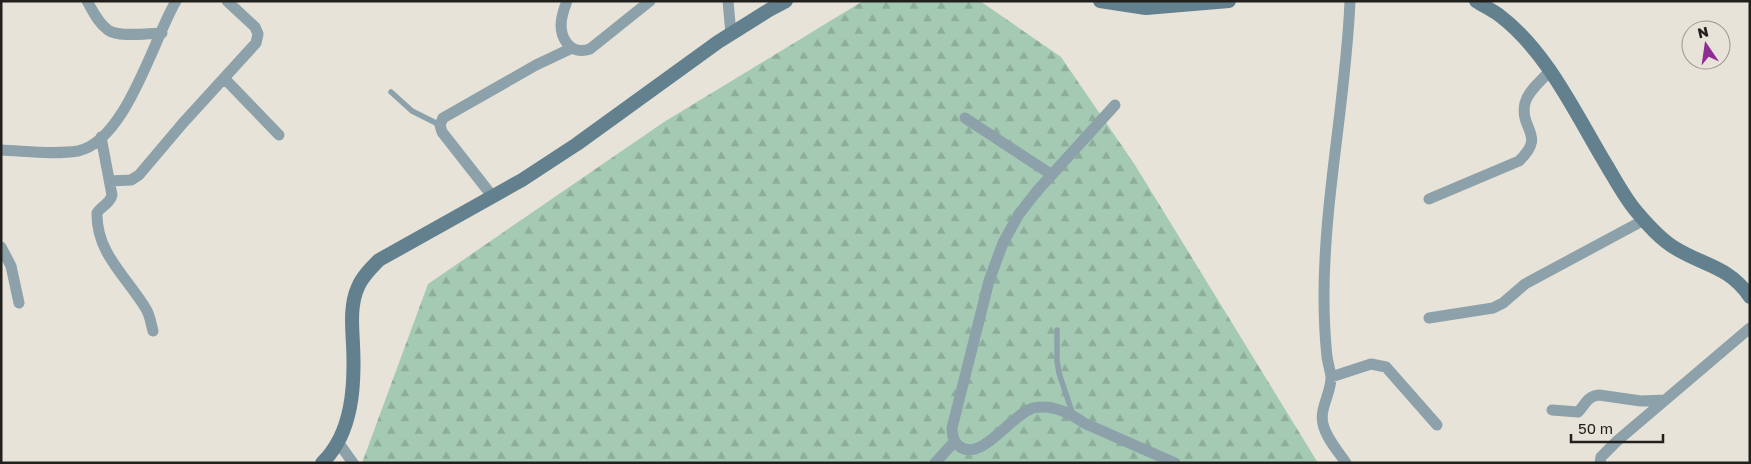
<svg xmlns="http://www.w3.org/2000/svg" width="1751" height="464" font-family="'Golos Text',sans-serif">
<defs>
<pattern id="forest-firs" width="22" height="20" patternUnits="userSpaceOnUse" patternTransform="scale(1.25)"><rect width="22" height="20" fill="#a4cab4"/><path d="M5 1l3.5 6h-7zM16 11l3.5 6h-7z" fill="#8dad9a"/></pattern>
</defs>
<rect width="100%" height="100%" fill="#e8e3d9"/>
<path fill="url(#forest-firs)" d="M863,1H980L1061,57L1135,165L1318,463H362L428,284L664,122Z"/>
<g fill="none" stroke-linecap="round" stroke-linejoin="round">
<path stroke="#8ca1aa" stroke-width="5.5" d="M391,92L412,111L440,125
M1057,330V361L1059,373L1073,415"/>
<path stroke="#8ca1aa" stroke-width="11" d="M87,1C93,11 98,23 108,30C119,38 148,33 162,33
M567,1C565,6 563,12 562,17C558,36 569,56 590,49L650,1
M728,1L731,34
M224,78L279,135
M1115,105L1037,191L1019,214L1003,243L989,281L952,428C952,437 954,444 962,448C984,459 1012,414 1033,408C1051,404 1070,413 1084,423L1175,463
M965,118L1052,175
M101,137L112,195C110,204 101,206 97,213C96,253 127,277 146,309C150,315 151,324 153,331
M1,150C26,151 53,155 78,151C126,141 153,40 176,1
M110,181L131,180L139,175L183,123L256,43L258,34L255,27L227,1
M493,197L442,132L440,125L443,118L536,65L572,48
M1429,199L1519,161C1547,134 1519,130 1525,103C1528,91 1541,81 1549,72
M1,247L11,266L19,303
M1429,318L1493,308L1503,303L1525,284L1644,220
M1331,377L1371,364L1386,367L1437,425
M1552,410L1578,412C1586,404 1587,396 1599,395L1641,401L1665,400
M338,442L353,463
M935,463L955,441
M1346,463C1338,451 1326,438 1323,424C1319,408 1332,392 1331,376C1330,370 1328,363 1327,357C1325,338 1324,316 1324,296C1324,198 1346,100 1350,1
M1600,463L1601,457L1617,441L1750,328"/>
<path stroke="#62808e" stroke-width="14" d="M1100,1L1146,8L1229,1
M1476,1C1484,6 1492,10 1499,15C1548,52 1576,115 1607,166C1616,181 1625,198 1636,211C1647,224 1660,239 1675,248C1704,266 1729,266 1750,297
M322,463C353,433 355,385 353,344C352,326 350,304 358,287C362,277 371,268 379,260L522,180L577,144L718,42L769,10L786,1"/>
</g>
<rect width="1751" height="464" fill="none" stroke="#22201d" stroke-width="5"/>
<g transform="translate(1706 45) rotate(347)"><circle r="24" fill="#e8e3d9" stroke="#99958e"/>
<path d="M0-4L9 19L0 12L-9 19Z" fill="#8f2d94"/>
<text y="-8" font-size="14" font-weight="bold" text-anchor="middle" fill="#22201d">N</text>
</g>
<path d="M1571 434v8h92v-8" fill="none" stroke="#22201d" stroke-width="2.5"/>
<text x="1578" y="434" font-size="15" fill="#22201d" stroke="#e8e3d9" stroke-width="4" paint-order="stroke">50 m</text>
</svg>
